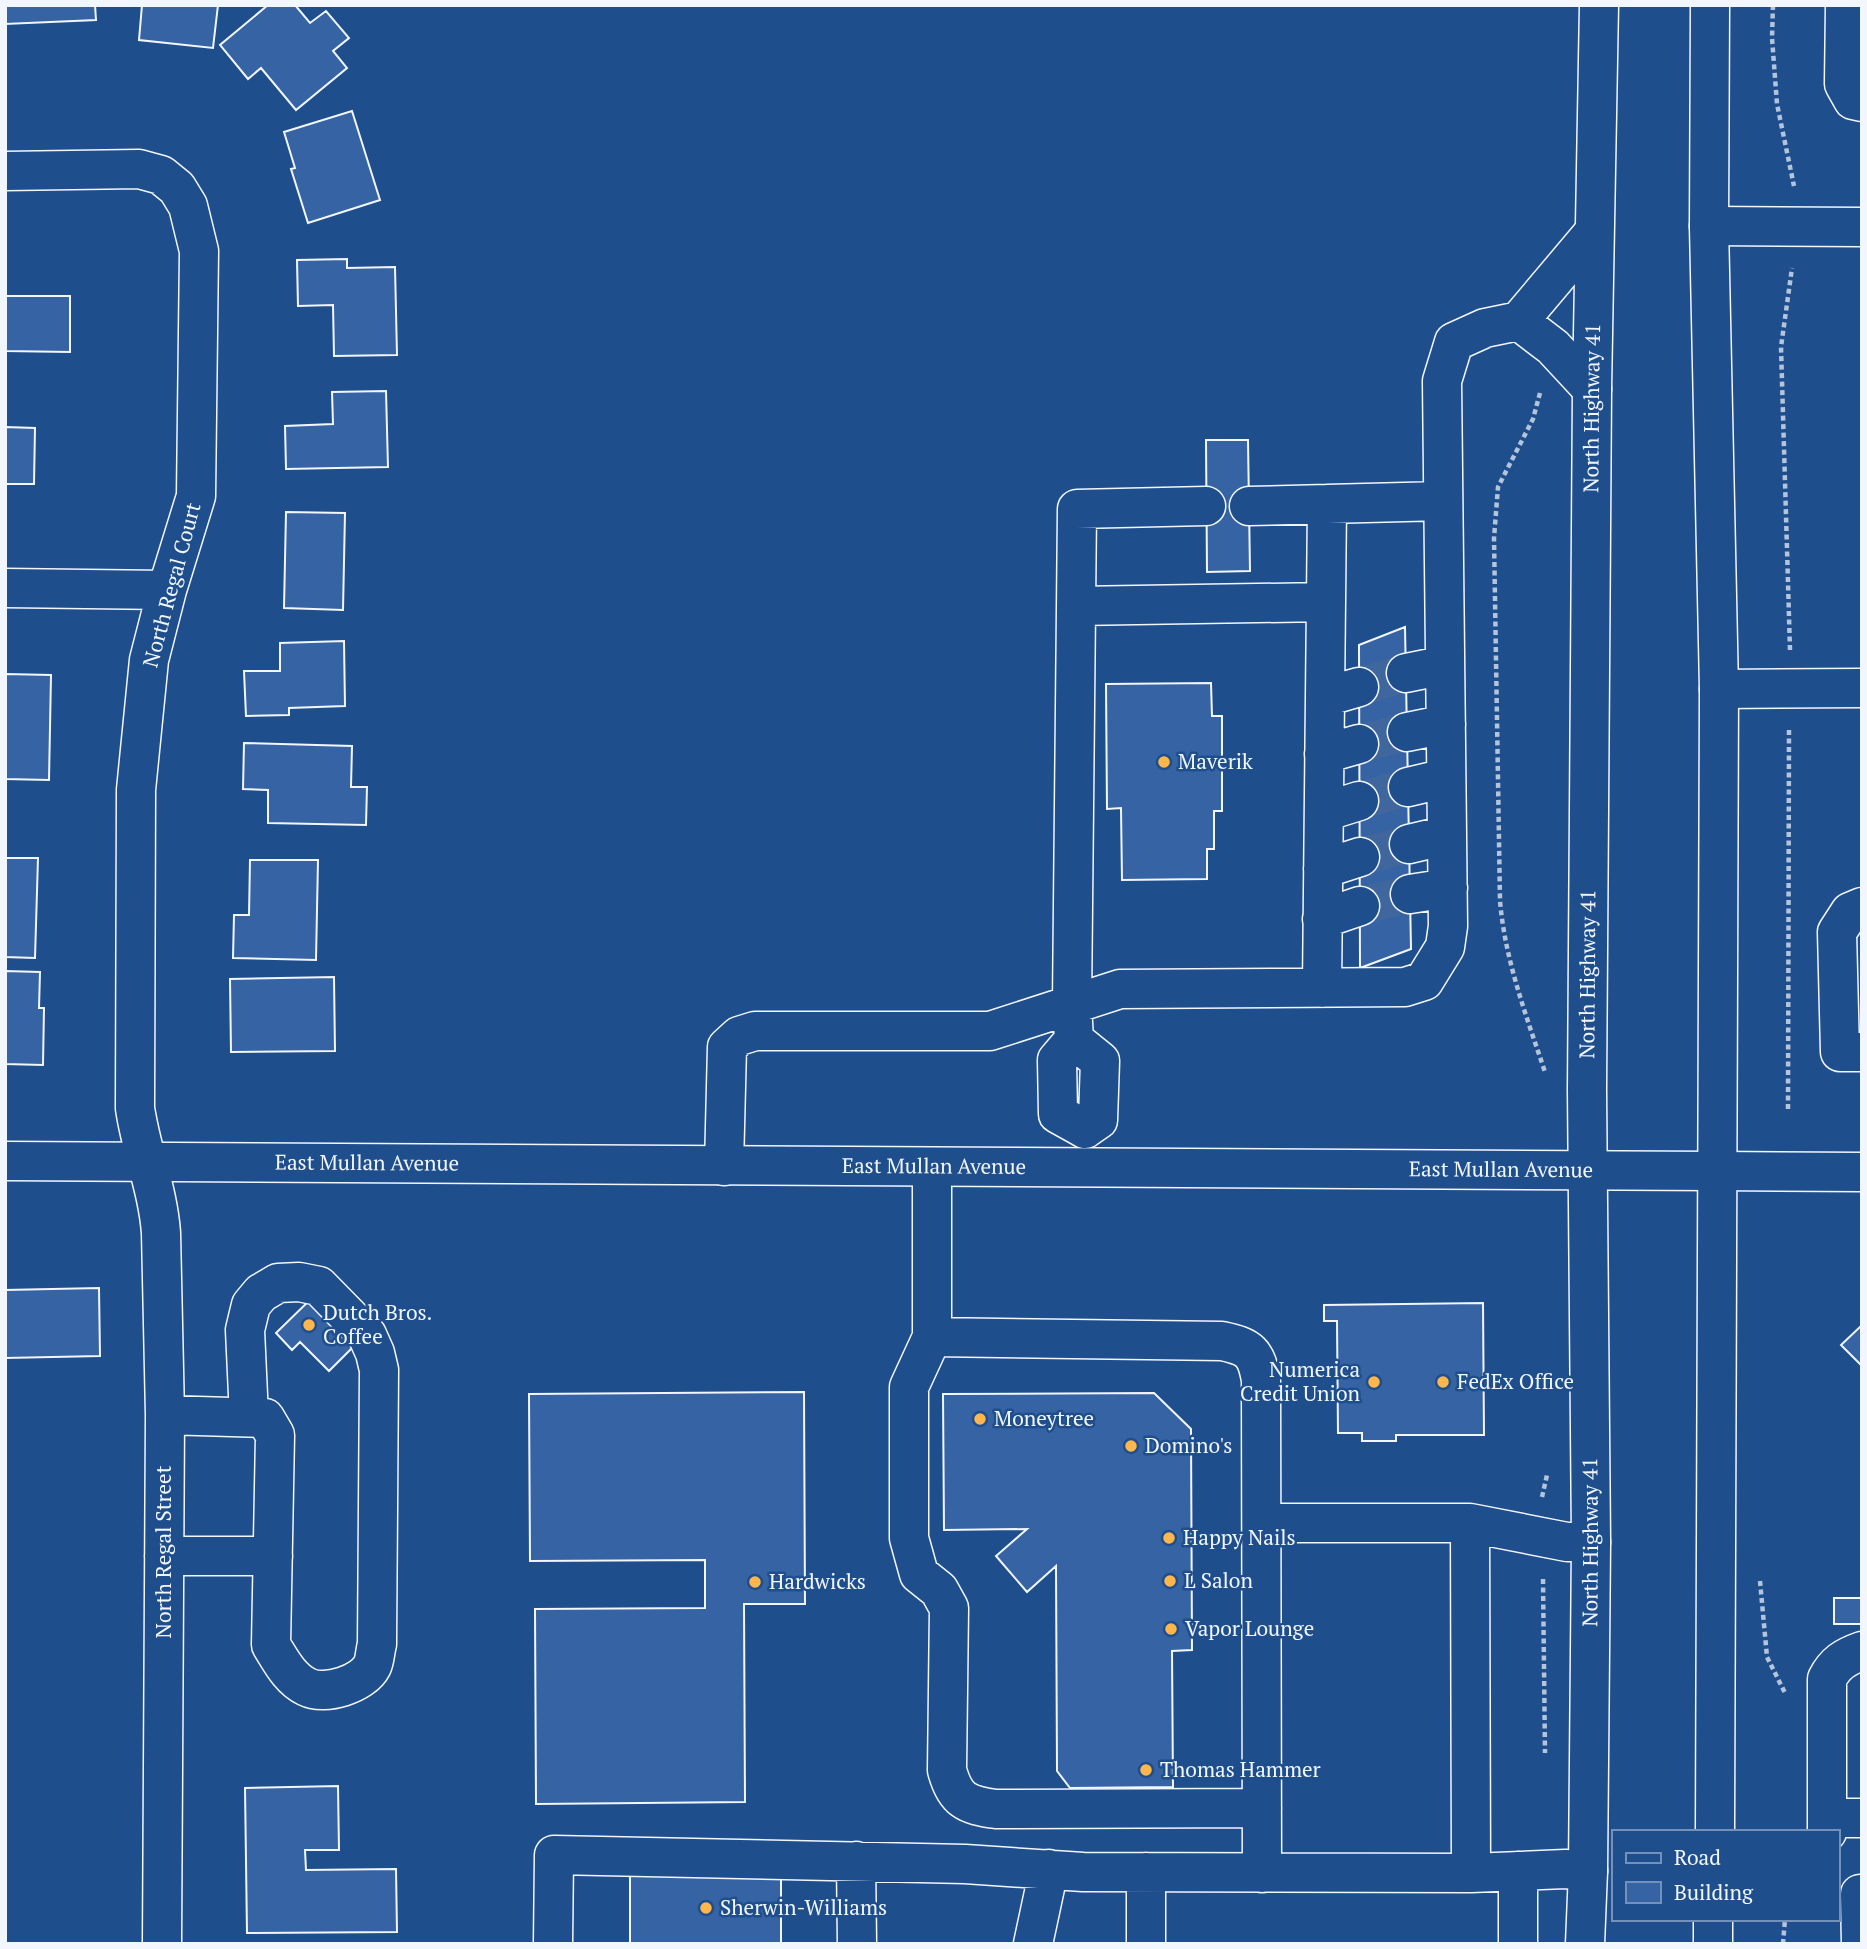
<svg xmlns="http://www.w3.org/2000/svg" width="1867" height="1949" font-family="'PT Serif',serif">
<rect width="100%" height="100%" fill="#1f4e8c"/>
<path fill="#3563a3" stroke="#f2f6ff" stroke-width="2" d="M5,5H95L96,20L5,24Z
M142,5H218L213,48L139,40Z
M268,5H295L310,23L326,11L349,38L333,51L347,68L296,110L261,68L248,79L220,45Z
M352,111L380,200L308,223L291,169L295,168L284,132Z
M347,259V268L395,267L397,355L334,356L333,305L298,306L297,260Z
M5,296H70V352L5,351Z
M386,391L388,467L286,469L285,426L333,424L332,392Z
M5,427L35,428L34,484H5Z
M1206,440H1248L1250,571L1207,572Z
M286,512L345,513L343,610L284,608Z
M1405,627L1411,949L1360,968L1359,645Z
M344,641L345,706L289,708V715L246,716L244,671H280V643Z
M5,674L51,675L49,780L5,779Z
M1211,683L1212,716H1222V811H1214V849H1207V879L1122,880L1121,808L1107,809L1106,684Z
M244,743L352,746L351,787H367L366,825L268,823V790L243,789Z
M5,858H38L35,958L5,957Z
M250,860H318L316,960L233,958L234,915H249Z
M5,971L40,972L39,1008H44L43,1065L5,1064Z
M334,977L335,1051L231,1052L230,979Z
M99,1288L100,1356L5,1358V1290Z
M319,1291L354,1346L329,1371L300,1342L292,1350L276,1333Z
M1483,1303L1484,1435H1396V1441H1362V1433H1338L1337,1321H1324V1305Z
M1862,1325V1366L1841,1345Z
M804,1392L805,1604H744L745,1802L536,1804L535,1609L705,1608V1560L530,1561L529,1394Z
M1154,1393L1191,1429L1192,1650L1172,1651L1173,1787L1070,1788L1057,1771L1056,1566L1027,1592L996,1556L1027,1529L944,1530L943,1394Z
M1834,1598H1862V1624H1834Z
M338,1786L339,1850H305L306,1870L396,1869L397,1932L247,1933L245,1788Z
M630,1871H781V1944H630Z"/>
<g fill="none" stroke-linecap="round" stroke-linejoin="round">
<path stroke="#3f679d" stroke-width="38" stroke-dasharray="38 19" stroke-linecap="butt" d="M1359,687L1406,673
M1359,744L1407,732
M1359,801L1408,787
M1360,857L1409,844
M1360,906L1410,894"/>
<defs>
<path id="minor" d="M1845,5L1844,84L1853,100L1862,102
M5,171L139,169L161,175L177,188L188,206L199,251L196,496L167,590L149,660L136,790L135,1108C141,1150 158,1190 161,1233L165,1415L162,1944
M1709,226L1862,227
M1519,321L1553,347L1592,389
M1249,506L1327,504
M5,588L167,590
M1076,606L1326,602
M1406,673L1445,665
M1719,689L1862,688
M1325,697L1359,687
M1407,732L1446,724
M1324,754L1359,744
M1408,787L1446,778
M1324,812L1359,801
M1409,844L1447,835
M1323,869L1360,857
M1410,894L1448,888
M1862,907L1850,912L1837,932L1840,1052H1862
M1322,919L1360,906
M1322,988L1327,504L1443,501
M1074,1040L1100,1061L1098,1120L1085,1129
M1085,1129L1058,1114L1057,1060L1074,1040L1072,1004L1077,509L1206,506
M724,1166L727,1047L739,1036L755,1031H990L1120,989L1405,987L1424,981L1445,947L1448,926L1442,381L1454,342L1485,328L1519,321L1594,232
M932,1167V1337L909,1387V1538L919,1574L939,1590L949,1608L947,1770C955,1800 966,1805 996,1809L1262,1808
M1716,1171L1862,1172
M932,1337L1222,1341C1250,1347 1256,1352 1261,1380L1262,1873
M165,1415L265,1418L275,1435L271,1645C281,1661 290,1679 307,1687C325,1696 363,1684 372,1666C375,1660 375,1651 377,1644L379,1370L375,1353L367,1335L319,1286L299,1282L278,1283L261,1293L251,1305L245,1330L249,1417
M1262,1523H1470L1567,1542H1591
M1470,1523L1471,1873
M164,1556H273
M1828,1818H1862
M1827,1832V1679C1835,1663 1845,1657 1862,1651
M856,1861L857,1944
M1518,1871V1944
M1146,1872V1944
M1860,1894L1861,1944
M553,1944L554,1855L965,1864L1083,1872L1471,1873L1565,1869L1588,1871
M1033,1944L1049,1869"/>
<g id="major">
<path d="M1710,5L1709,226L1719,689L1715,1832"/>
<path id="s1" d="M5,1161L1716,1171"/>
<path id="s2" d="M1585,1944L1588,1871L1591,1542L1587,1090L1592,389L1599,5"/>
<path d="M1713,1944V1919"/>
</g>
</defs>
<use href="#minor" stroke="#f2f6ff" stroke-width="41"/>
<use href="#major" stroke="#f2f6ff" stroke-width="41"/>
<path stroke="#b3c4dc" stroke-width="4.5" stroke-dasharray="5 3.5" stroke-linecap="butt" d="M1773,5L1772,38L1777,104L1794,186
M1540,393L1533,419L1498,487L1494,538L1500,901C1505,960 1526,1015 1545,1072
M1790,650L1781,347L1792,268
M1788,1109L1789,729
M1542,1497L1547,1475
M1543,1579L1545,1753
M1760,1581L1767,1657L1785,1693
M1783,1944L1785,1919"/>
<use href="#minor" stroke="#1f4e8c" stroke-width="38"/>
<use href="#major" stroke="#1f4e8c" stroke-width="38"/>
</g>
<g fill="#ffb74d" stroke="#1f4e8c" stroke-width="2.5">
<circle cx="1164" cy="762" r="7"/>
<circle cx="309" cy="1325" r="7"/>
<circle cx="1374" cy="1382" r="7"/>
<circle cx="1443" cy="1382" r="7"/>
<circle cx="980" cy="1419" r="7"/>
<circle cx="1131" cy="1446" r="7"/>
<circle cx="1169" cy="1538" r="7"/>
<circle cx="1170" cy="1581" r="7"/>
<circle cx="755" cy="1582" r="7"/>
<circle cx="1171" cy="1629" r="7"/>
<circle cx="1146" cy="1770" r="7"/>
<circle cx="706" cy="1908" r="7"/>
</g>
<g text-anchor="middle" stroke-width="5" stroke-linejoin="round" paint-order="stroke">
<g font-size="21" fill="#f2f6ff" stroke="#1f4e8c">
<text dy="7" stroke="none"><textPath href="#s2" startOffset="1536">North Highway 41</textPath></text>
<text transform="translate(172 585) rotate(-75)" y="7">North Regal Court</text>
<text dy="7" stroke="none"><textPath href="#s2" startOffset="970">North Highway 41</textPath></text>
<text dy="7" stroke="none"><textPath href="#s1" startOffset="362">East Mullan Avenue</textPath></text>
<text dy="7" stroke="none"><textPath href="#s1" startOffset="929">East Mullan Avenue</textPath></text>
<text dy="7" stroke="none"><textPath href="#s1" startOffset="1496">East Mullan Avenue</textPath></text>
<text dy="7" stroke="none"><textPath href="#s2" startOffset="402">North Highway 41</textPath></text>
<text transform="translate(164 1552) rotate(-90)" y="7">North Regal Street</text>
</g>
<g font-size="21" fill="#f2f6ff" stroke="#1f4e8c" text-anchor="start">
<text x="1178" y="769">Maverik</text>
<text x="323" y="1320">Dutch Bros.<tspan x="323" dy="24">Coffee</tspan></text>
<text x="1360" y="1377" text-anchor="end">Numerica<tspan x="1360" dy="24">Credit Union</tspan></text>
<text x="1457" y="1389">FedEx Office</text>
<text x="994" y="1426">Moneytree</text>
<text x="1145" y="1453">Domino's</text>
<text x="1183" y="1545">Happy Nails</text>
<text x="1184" y="1588">L Salon</text>
<text x="769" y="1589">Hardwicks</text>
<text x="1185" y="1636">Vapor Lounge</text>
<text x="1160" y="1777">Thomas Hammer</text>
<text x="720" y="1915">Sherwin-Williams</text>
</g>
</g>
<rect width="1867" height="1949" fill="none" stroke="#f2f6ff" stroke-width="14"/>
<rect x="1612" y="1830" width="228" height="91" fill="#1f4e8c" stroke="#7391ba" stroke-width="2"/>
<rect x="1626" y="1853" width="35" height="10" fill="#1f4e8c" stroke="#7391ba" stroke-width="2"/>
<text x="1674" y="1865" font-size="21" fill="#f2f6ff">Road</text>
<rect x="1626" y="1882" width="35" height="21" fill="#3563a3" stroke="#7391ba" stroke-width="2"/>
<text x="1674" y="1900" font-size="21" fill="#f2f6ff">Building</text>
</svg>
